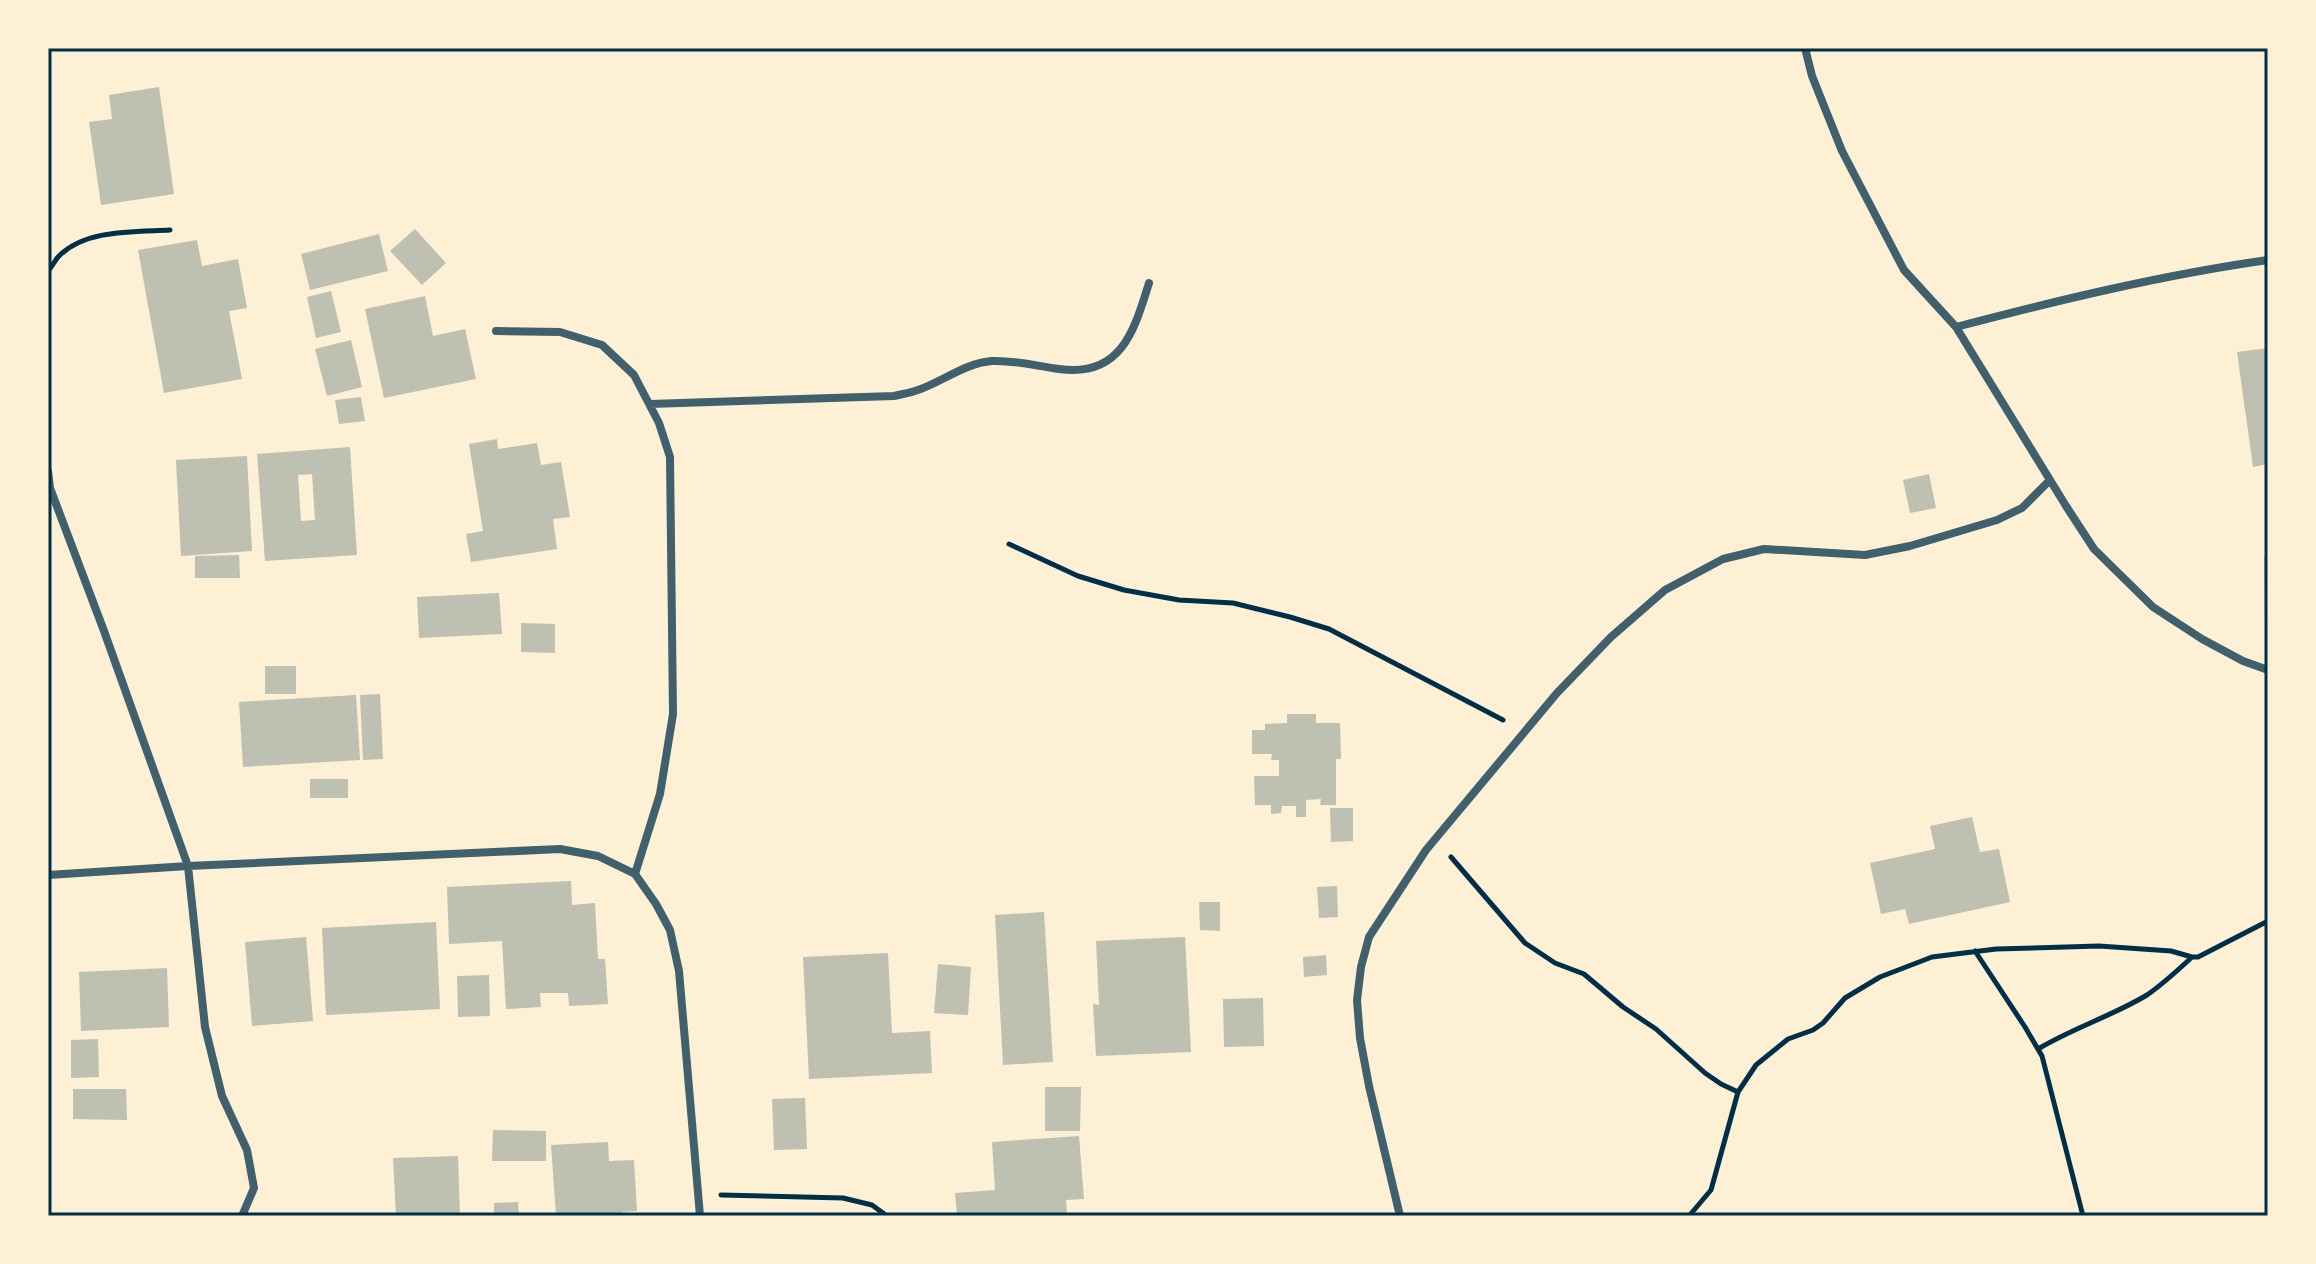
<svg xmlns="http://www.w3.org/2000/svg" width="2316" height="1264" font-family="Bitter,serif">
<rect width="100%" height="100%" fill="#fdf0d5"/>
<path fill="#bec0b2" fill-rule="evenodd" d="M159,87L174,194L101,205L89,122L112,119L109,95Z
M415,229L446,263L422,285L390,251Z
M379,234L388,271L310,290L301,254Z
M197,240L202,266L238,259L247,308L229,311L242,379L164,393L138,250Z
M331,291L341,332L316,338L307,297Z
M425,296L433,336L465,329L476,379L384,398L365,309Z
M351,340L362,387L327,396L315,349Z
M2268,348V464L2253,467L2237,352Z
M361,397L365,421L339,424L335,400Z
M497,439L498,449L537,443L541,465L561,462L570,517L553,519L557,549L471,562L466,534L483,531L469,444Z
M350,447L357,555L265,561L257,454ZM312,474L315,520L301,521L298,475Z
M247,456L252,551L181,556L176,460Z
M1929,474L1936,508L1910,513L1903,480Z
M239,555L240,578H195V556Z
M2264,556H2268V626H2265Z
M499,593L502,634L419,638L417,597Z
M521,623L555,624V653L521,652Z
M265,666H296V694H265Z
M380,694L383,759L363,760L360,695Z
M356,695L360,760L243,767L239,702Z
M1287,714H1316V723H1340L1341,759H1336V805H1320L1321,799L1306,800V817H1296V806H1282L1281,813L1271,814V805H1255L1254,776H1279V760H1271L1272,754H1252V730H1265V724L1287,723Z
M310,779H348V798H310Z
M1330,808H1353V841L1331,842Z
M1972,817L1980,852L1999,849L2010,902L1909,924L1905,909L1881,914L1870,863L1935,849L1930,826Z
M571,881L572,905L595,903L598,959H605L608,1004L569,1006L568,993H540L541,1007L506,1009L502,941L449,944L447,887Z
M1337,886L1338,917L1319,918L1317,887Z
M1199,902H1220V931L1200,930Z
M1044,912L1053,1062L1003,1065L995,915Z
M436,922L440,1009L326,1015L322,928Z
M306,937L313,1021L252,1026L245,942Z
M1185,937L1191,1052L1096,1056L1093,1004L1099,1005L1096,941Z
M888,953L892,1033L930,1031L932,1073L809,1079L803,957Z
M1326,955L1327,975L1304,977L1303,957Z
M938,964L971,967L968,1015L934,1013Z
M167,968L169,1027L81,1031L79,972Z
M489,975L490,1016L458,1017L457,976Z
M1263,998L1264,1046L1224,1047L1223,999Z
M98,1039L99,1077L71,1078V1040Z
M1045,1087H1081L1080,1131H1045Z
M73,1089H126L127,1120L73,1119Z
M805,1098L807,1149L774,1150L772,1099Z
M493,1130L546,1131V1161H492Z
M1079,1136L1084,1199L1066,1200L1067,1216H957L955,1193L995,1190L992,1142Z
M608,1142L609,1161L634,1160L637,1211L622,1212L623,1216H556L551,1145Z
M458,1156L460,1216H396L393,1158Z
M518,1202L519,1216H494V1203Z"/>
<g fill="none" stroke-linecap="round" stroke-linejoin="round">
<path stroke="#003049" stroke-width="5" d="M48,271C52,267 55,260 59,256C86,229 135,232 170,230
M1009,544L1078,576L1124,590L1179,600L1233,603L1290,617L1329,629L1503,720
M1451,857L1525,943L1555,963L1584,974L1623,1007L1656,1029L1705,1073L1721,1084L1738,1092
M1975,951L2025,1027L2042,1056L2083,1216
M2038,1049C2073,1028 2112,1016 2147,995C2163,984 2177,971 2191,958
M721,1195L843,1198L872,1205L887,1216
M1689,1216L1711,1190L1738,1092L1756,1065L1788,1039L1813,1030L1823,1023L1845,998L1880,977L1932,957L1996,949L2099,946L2171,951L2192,957H2198L2268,921"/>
<path stroke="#3f606c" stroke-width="8" d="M1805,48L1812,76L1842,151L1904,270L1956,327L2066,506L2094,549L2153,607L2202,639L2243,661L2268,670
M1956,327C2059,300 2162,275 2268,260
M496,331L560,332L602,345L634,375L659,423L670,457L673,714L660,794L635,874
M650,404L894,396C902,394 910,393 918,390C942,382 965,363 992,361C1014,360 1037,366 1059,369C1121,378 1134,331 1149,283
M48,471L50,488L104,631L188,866L205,1027L222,1096L247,1150L254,1188L242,1216
M48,875L188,866L560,849L598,856L635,874L656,904L670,930L679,971L700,1216
M1400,1216L1369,1086L1360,1038L1357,1000L1361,967L1369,937L1426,850L1557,693L1611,637L1665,590L1723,559L1764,549L1865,555L1910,546L1997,520L2022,508L2050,480"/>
</g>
<rect width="2316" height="1264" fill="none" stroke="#fdf0d5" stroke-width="100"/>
<rect x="50" y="50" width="2216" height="1164" fill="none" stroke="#003049" stroke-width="3"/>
</svg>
